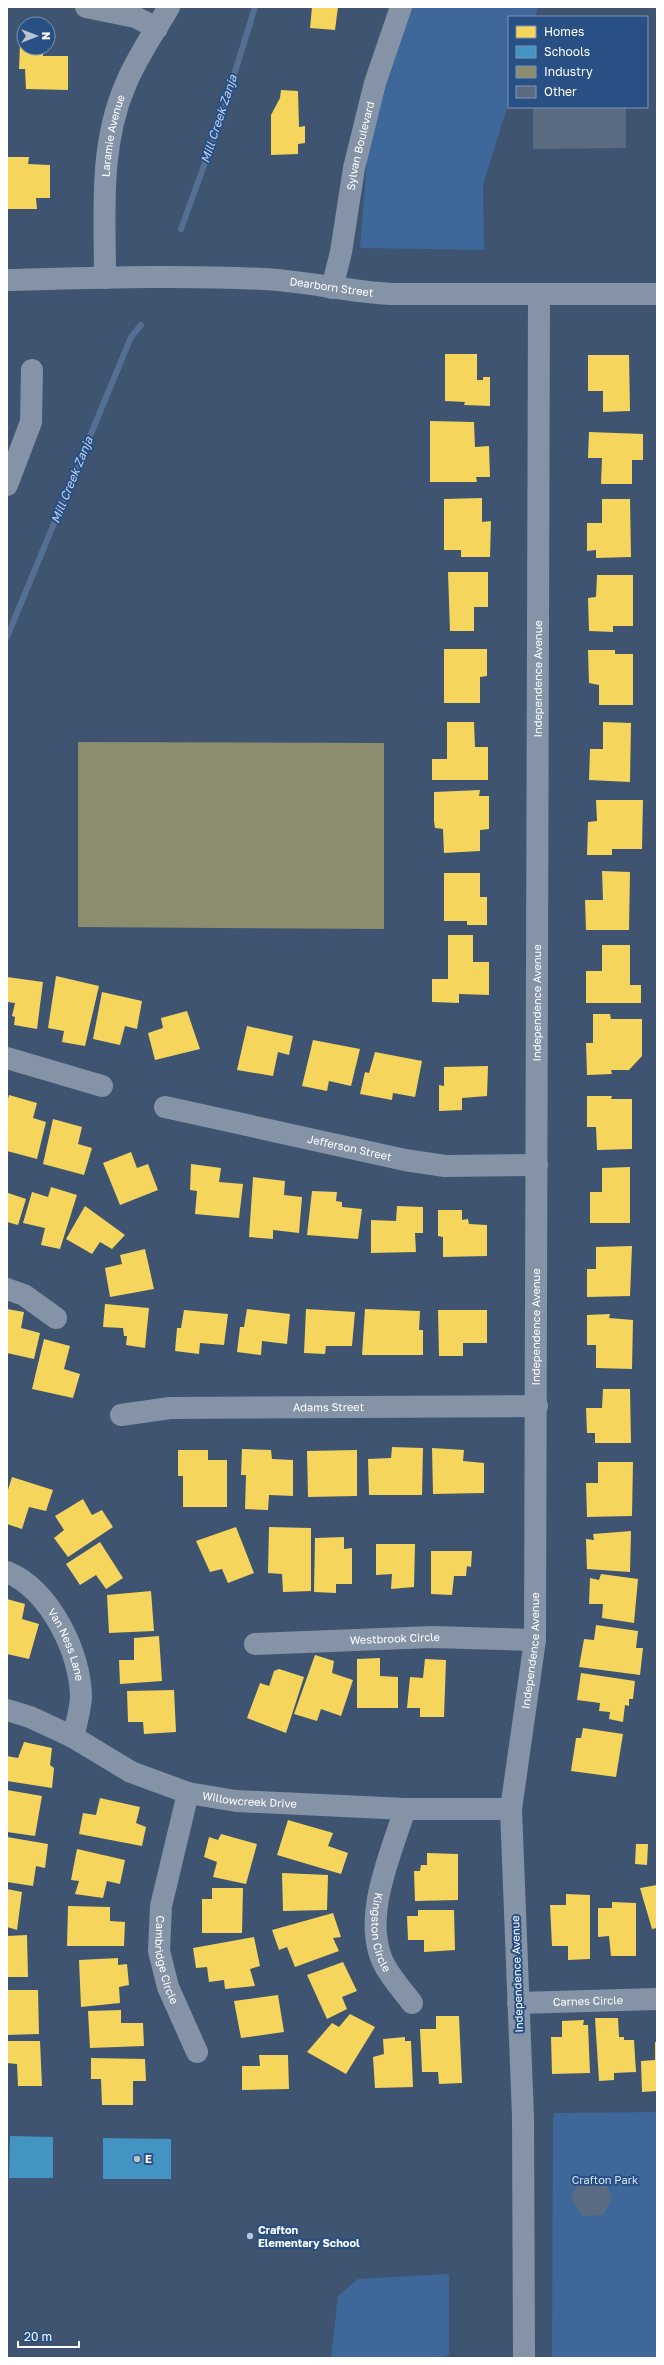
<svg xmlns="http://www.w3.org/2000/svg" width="664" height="2365" font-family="'Golos Text',sans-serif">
<rect width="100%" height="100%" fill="#3e5470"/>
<path fill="#3e679a" d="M411,7H538L535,17H509V101L483,185L484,250L360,248L368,149L386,78Z
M657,2112V2358H552L553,2120L555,2113Z
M449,2274V2354L445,2358H331L338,2296L358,2279Z"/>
<path fill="#f6d55c" d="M312,7H338L335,30L310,28Z
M20,45H24V48H43V56H68V90L26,89L25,69H19Z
M281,90L298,91L299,127L305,126V143L298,144V154L271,155V115L280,98Z
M7,157H29L28,164L50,165V198H36L37,209H7Z
M445,354H477V380H483V377H490V406L464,405L465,402L445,401Z
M588,355H629L630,411L603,412V391H588Z
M430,421L474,422L475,447L489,446L490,477H476L477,482H430Z
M589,432L643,434V460H632V484H601L602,458H588Z
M482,498V522L491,521L490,557H461V550H444V499Z
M602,499H630L631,557L596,558V550L587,551V523H602Z
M448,572H488V607H474V631H450Z
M597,575H633V626H613V632L589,631L588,598L596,597Z
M444,649H487V676L480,677V703H444Z
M588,650H615V654H633V705H599V685L589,683Z
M447,722H474L475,747H488V780H432V759H447Z
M603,722L631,723L630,782L589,780L590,749H603Z
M480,790L479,796H489V829L480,830V851L444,853L443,829L435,828L434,821V792Z
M596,800H643L642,849H612V855H587L588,822L597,821Z
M602,871L630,872L629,930H586L585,900H603Z
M444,873H480V897H487V925H467V921H444Z
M448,935H473V962H489V995L459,994V1003L432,1002V979H448Z
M602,945H630V985H641V1003H586V971H602Z
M56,976L99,986L85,1046L62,1042L64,1031L48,1028Z
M7,977L43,982L37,1029L14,1025L15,1017L12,1016L15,1003L7,1002Z
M102,992L142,1001L137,1029L125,1026L120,1045L93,1039Z
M187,1011L200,1049L155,1060L148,1033L163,1028L161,1018Z
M593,1014H610L611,1019H642V1056L629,1070H611L612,1074L587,1075L586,1043H593Z
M247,1026L293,1036L289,1055L278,1052L273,1076L237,1070Z
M313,1040L360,1049L351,1086L329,1081L327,1091L302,1086Z
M375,1052L422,1061L415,1097L393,1093L392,1100L360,1094L365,1072L369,1073Z
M488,1066L487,1096L462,1098V1110L439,1111V1085L444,1086V1067Z
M9,1095L37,1103L33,1118L46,1122L37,1159L7,1151V1103Z
M587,1096H612L611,1099H632V1149L597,1150L596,1127H587Z
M53,1119L82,1127L78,1144L92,1148L84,1175L43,1164Z
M131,1152L137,1168L148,1164L158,1190L120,1205L103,1163Z
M191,1164L221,1168L219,1182L243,1184L239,1218L195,1214L197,1191L190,1190Z
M630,1167V1223H590V1192H602V1168Z
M253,1177L285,1181L284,1195L302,1197L299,1233L273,1230V1239L249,1237Z
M51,1187L77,1195L60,1249L41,1245L45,1228L23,1223L32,1192L48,1197Z
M7,1189L8,1193L26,1199L18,1225L7,1222Z
M312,1191L337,1192L336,1201L342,1202V1207L362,1209L358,1239L307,1235Z
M85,1206L125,1235L112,1249L100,1242L92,1254L66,1239Z
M397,1206L423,1207V1233H415L416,1252L371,1253V1220L396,1221Z
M438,1210H462V1220L468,1219L469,1224L487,1225V1256L443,1257V1237L438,1236Z
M632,1246L630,1296L587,1297V1269H596V1247Z
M145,1249L154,1289L110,1297L105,1268L122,1264L120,1255Z
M105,1304L149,1308L145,1348L126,1345L127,1336H124L123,1328L103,1327Z
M7,1309L24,1312L21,1328L40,1333L34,1359L7,1353Z
M247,1309L290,1314L287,1344L262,1341L261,1355L237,1352L240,1327H244Z
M306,1309L355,1312L352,1346H326L325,1354L304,1353Z
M365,1309L420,1311L419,1330H423V1355H362Z
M184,1310L228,1314L224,1345L200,1343L199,1354L175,1351L177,1328H181Z
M438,1310H487V1343H463V1356H439Z
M610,1314L609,1318L633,1320L632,1369L596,1368V1345H587V1315Z
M44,1339L70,1346L64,1369L80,1374L73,1398L32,1389Z
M603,1389H630L631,1443H595V1433H587L586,1408H602Z
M392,1447L423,1448L422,1495H369L368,1459L391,1458Z
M432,1448L464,1450L463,1461L484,1463V1493L433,1494Z
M242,1449L271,1450L272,1459L293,1460V1496L269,1495L268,1510L245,1509L246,1475H241Z
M178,1450H208V1460H227V1507H183V1476H178Z
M357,1450V1496L308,1497L307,1451Z
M598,1462H633L632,1516L587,1517L586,1483H598Z
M12,1477L53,1490L46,1511L29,1507L22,1529L7,1524V1493Z
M83,1499L92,1515L102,1510L113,1527L68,1557L54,1538L64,1530L55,1516Z
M236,1527L254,1573L228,1583L222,1569L210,1572L196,1541Z
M269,1527L311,1528V1591L283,1592L282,1574L268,1573Z
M631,1531L630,1572L587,1569L586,1539L594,1540L593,1534Z
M344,1537V1549L352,1548V1584H336V1593L314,1592L315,1538Z
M100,1542L123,1578L106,1589L96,1575L80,1585L66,1564Z
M376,1544H415L414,1587L391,1589L392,1574L376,1575Z
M431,1551H472L471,1567L467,1566L466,1576H454L452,1595L431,1594Z
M601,1574L638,1579L634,1623L602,1618L603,1604H589L590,1578L599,1580Z
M151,1591L154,1631L109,1633L107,1595Z
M7,1599L25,1604L22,1619L39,1624L29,1659L7,1654Z
M596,1625L638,1631L636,1648H643L640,1675L579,1667L584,1639L594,1640Z
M159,1636L162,1681L120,1684L119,1660H134V1638Z
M315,1655L334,1661L332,1673L353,1680L341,1716L321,1709L317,1721L294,1714Z
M380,1658V1676L398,1677V1708H357V1659Z
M425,1659L446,1660L444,1717H420V1708H407L410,1677L423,1678Z
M279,1669L304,1677L286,1733L247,1718L260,1683L269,1686L274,1671Z
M581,1673L635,1681L633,1699H629V1706L625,1705L623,1722L609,1719L610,1712L599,1711L600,1703L577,1700Z
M174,1690L176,1732L144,1734L143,1722H128L127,1691Z
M583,1728L623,1734L616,1777L571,1771L576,1738H581Z
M24,1742L52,1748L50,1765L54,1768L52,1788L7,1781V1756L18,1758Z
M7,1790L42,1796L35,1836L7,1832Z
M100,1798L140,1807L136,1823L146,1827L142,1846L79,1834L83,1813L96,1815Z
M288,1820L333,1833L328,1846L348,1853L341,1874L277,1855Z
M221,1834L257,1844L246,1884L213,1877L217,1862L204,1857L209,1837L218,1840Z
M7,1837L48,1844L45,1868L36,1866L33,1886L7,1882Z
M636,1844H648L647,1865L635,1864Z
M77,1849L125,1860L120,1884L107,1881L103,1898L75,1894L79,1881L71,1880Z
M427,1853L458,1854V1900L415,1901L414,1871H420L421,1865H427Z
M282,1873L328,1875L327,1910L283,1911Z
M657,1885V1928L652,1929L640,1888Z
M212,1888H243L242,1933H202V1899H212Z
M7,1889L22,1892L17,1930L7,1927Z
M566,1894L590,1895V1959L568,1960V1946H552L550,1905H566Z
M612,1902L636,1903V1956H611L609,1936L598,1937V1908H612Z
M68,1906L110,1907V1921L125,1922L124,1946H67Z
M418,1910H454L455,1950L424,1952V1940H408L407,1916H418Z
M333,1913L341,1937L333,1938L339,1951L295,1967L287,1947L279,1950L272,1930Z
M27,1935L28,1977H7V1936Z
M254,1937L260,1966L250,1969L255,1986L225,1989L224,1980L209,1982L207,1967L196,1968L193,1948Z
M118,1958V1965L127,1964L129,1985L119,1987L120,2003L81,2007L79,1960Z
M343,1962L357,1991L342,1997L347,2009L327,2019L307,1975Z
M7,1990H38L39,2034L7,2035Z
M278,1995L284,2032L241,2038L234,2001Z
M121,2010V2023H143L144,2046L90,2048L88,2011Z
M350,2014L375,2027L346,2074L307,2052L332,2023L339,2027Z
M436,2016H459L462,2083L439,2084L438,2072H422L420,2029H436Z
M595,2018H618L619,2037H624V2040H634L636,2072L614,2073V2080L599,2081Z
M584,2020L583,2025H588L590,2073L552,2074L551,2037H562V2021Z
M405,2037V2041H411L413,2087L375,2088L373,2057L384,2054L383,2039Z
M7,2041H40L42,2086H18L17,2064L7,2063Z
M655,2042H657V2091L642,2092L641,2061L655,2060Z
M259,2055H288L289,2089L242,2090V2066H260Z
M91,2058L145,2059L146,2081H133V2105H102L101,2079H91Z"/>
<path fill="#4393c3" d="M10,2136L53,2137V2178H9Z
M103,2138L171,2139V2179H103Z"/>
<path fill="#8c8c6e" d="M78,742L384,743V929L78,927Z"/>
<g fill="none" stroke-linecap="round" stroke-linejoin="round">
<path stroke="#556f93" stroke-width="6" d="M181,229L219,124L255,7
M7,637L131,337L141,325"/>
</g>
<path fill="#5b6c82" d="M533,107H626V148L533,149Z
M581,2178H602L612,2197L603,2215L582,2216L571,2197Z"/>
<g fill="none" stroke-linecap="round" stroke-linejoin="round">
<g stroke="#8593a6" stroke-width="22">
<path d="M86,7L135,17L157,28"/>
<path id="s1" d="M105,278C105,213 99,147 125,86C136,58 154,33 169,7"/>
<path id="s2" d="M7,280C92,278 178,275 263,279C306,281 349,292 392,294H657"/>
<path id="s3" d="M332,288L341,252L354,168L375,83L401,7"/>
<path d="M7,485L31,422L32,370"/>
<path d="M7,1058L102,1086"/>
<path id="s4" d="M165,1107L405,1160L445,1166L537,1165"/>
<path d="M7,1289L24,1295L56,1318"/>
<path id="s5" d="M121,1415L170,1408L537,1406"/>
<path id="s6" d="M7,1572C50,1590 81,1653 81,1698C80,1711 76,1725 73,1737"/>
<path id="s7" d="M255,1644L432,1637L535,1640"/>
<path id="s8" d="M7,1710L30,1717L73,1737L131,1772L188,1793L236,1801L405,1809H511"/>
<path id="s9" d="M188,1793L161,1906L159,1951L168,1987L197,2052"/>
<path id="s10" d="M405,1809C391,1854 360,1920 385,1966C392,1979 403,1991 412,2003"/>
<path id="s11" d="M518,2003L657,1999"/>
<path id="s12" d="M524,2358L523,2117L511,1809L535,1640L539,295"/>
</g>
</g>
<g fill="#bbc3cd" stroke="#295085" stroke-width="1.5">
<circle cx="137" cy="2159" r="4"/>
<circle cx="250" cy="2236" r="4"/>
</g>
<g text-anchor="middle" stroke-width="4" stroke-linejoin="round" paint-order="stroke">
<g font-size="11" fill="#fff" stroke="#295085">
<text dy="4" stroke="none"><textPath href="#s1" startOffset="143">Laramie Avenue</textPath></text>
<text dy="4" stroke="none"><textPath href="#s3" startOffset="145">Sylvan Boulevard</textPath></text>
<text dy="4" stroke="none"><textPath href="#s2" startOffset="325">Dearborn Street</textPath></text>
<text dy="4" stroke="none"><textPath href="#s12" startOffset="1681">Independence Avenue</textPath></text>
<text dy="4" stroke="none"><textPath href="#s12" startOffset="1357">Independence Avenue</textPath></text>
<text dy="4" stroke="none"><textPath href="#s4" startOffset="189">Jefferson Street</textPath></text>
<text dy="4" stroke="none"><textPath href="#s12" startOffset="1033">Independence Avenue</textPath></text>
<text dy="4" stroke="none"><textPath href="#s5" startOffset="208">Adams Street</textPath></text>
<text dy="4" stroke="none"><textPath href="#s7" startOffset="140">Westbrook Circle</textPath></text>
<text dy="4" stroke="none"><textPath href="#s6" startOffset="97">Van Ness Lane</textPath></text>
<text dy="4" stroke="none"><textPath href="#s12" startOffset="709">Independence Avenue</textPath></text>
<text dy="4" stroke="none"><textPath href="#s8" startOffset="262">Willowcreek Drive</textPath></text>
<text dy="4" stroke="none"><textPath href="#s10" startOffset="128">Kingston Circle</textPath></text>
<text dy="4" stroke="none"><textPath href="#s9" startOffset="171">Cambridge Circle</textPath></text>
<text transform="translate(517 1974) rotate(-92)" y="4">Independence Avenue</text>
<text dy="4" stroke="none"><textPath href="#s11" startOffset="70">Carnes Circle</textPath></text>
</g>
<g font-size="11" font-weight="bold" fill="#fff" stroke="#295085" text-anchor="start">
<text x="145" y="2163">E</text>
<text x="258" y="2234">Crafton<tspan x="258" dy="13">Elementary School</tspan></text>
</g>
<g font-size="11" fill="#d7e5f6" stroke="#295085">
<text x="605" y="2184">Crafton Park</text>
</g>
<g font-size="12" font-style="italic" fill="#c0d4ef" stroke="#295085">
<text transform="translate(219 119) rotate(-72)" y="4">Mill Creek Zanja</text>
<text transform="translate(72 480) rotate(-68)" y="4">Mill Creek Zanja</text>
</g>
</g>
<rect width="664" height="2365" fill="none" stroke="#ffffff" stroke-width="16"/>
<rect x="508" y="16" width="140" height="92" fill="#295085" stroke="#7f96b6"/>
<rect x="516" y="26" width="20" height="12" fill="#f6d55c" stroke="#7f96b6"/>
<text x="544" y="36" font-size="12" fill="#ffffff">Homes</text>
<rect x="516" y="46" width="20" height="12" fill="#4393c3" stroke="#7f96b6"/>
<text x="544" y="56" font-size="12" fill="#ffffff">Schools</text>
<rect x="516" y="66" width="20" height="12" fill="#8c8c6e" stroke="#7f96b6"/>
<text x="544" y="76" font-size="12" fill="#ffffff">Industry</text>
<rect x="516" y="86" width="20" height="12" fill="#5b6c82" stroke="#7f96b6"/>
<text x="544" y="96" font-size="12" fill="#ffffff">Other</text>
<g transform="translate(36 36) rotate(90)"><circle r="19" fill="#295085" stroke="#7f96b6"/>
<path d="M0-3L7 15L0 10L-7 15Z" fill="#bbc3cd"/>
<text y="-6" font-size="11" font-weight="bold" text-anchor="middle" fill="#ffffff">N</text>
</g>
<path d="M18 2341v6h61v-6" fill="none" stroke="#ffffff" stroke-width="2"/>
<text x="24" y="2341" font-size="12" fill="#ffffff" stroke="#295085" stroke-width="3" paint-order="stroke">20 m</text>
</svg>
